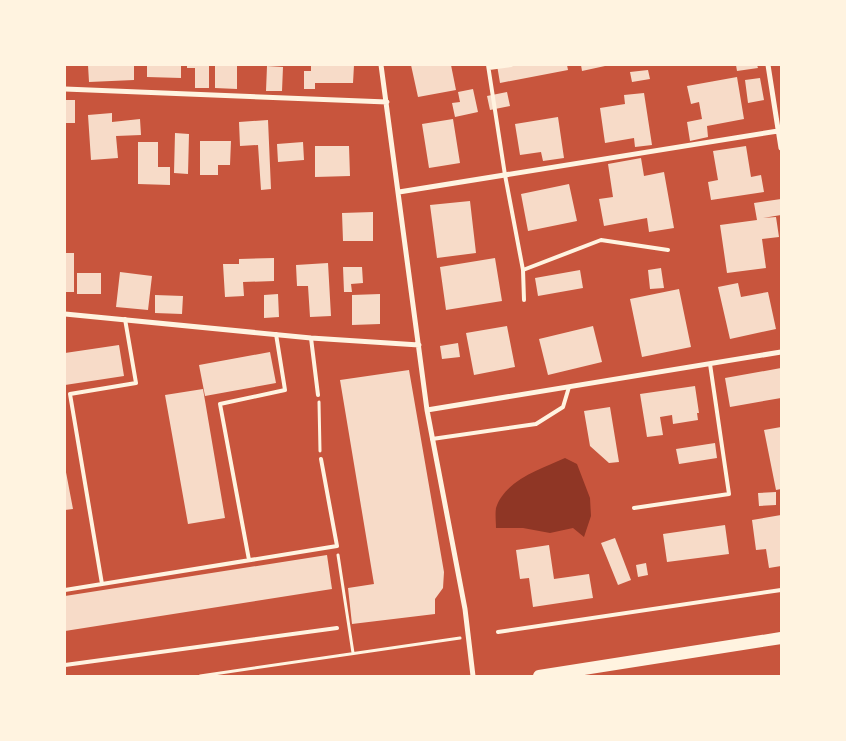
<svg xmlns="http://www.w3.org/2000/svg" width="846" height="741" font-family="'Sofia Sans Condensed',sans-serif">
<rect width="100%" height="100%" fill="#c8553d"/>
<path fill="#8f3625" d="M565,458L577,464L590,498L591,516L584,537L573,528L550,533L523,528H496C496,522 495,514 496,508C505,480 541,469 565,458Z"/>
<path fill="#f7dbc8" d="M88,65H134V80L89,82Z
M147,65H181V78L147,77Z
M187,65H209V88H195V68H187Z
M215,65H237V89L215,88Z
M311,65H354L353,83H315V89H304V71H311Z
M411,65H451L456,90L418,97Z
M497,65H567L568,70L500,83Z
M581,65H605V66L582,71Z
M736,65H757L758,68L737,71Z
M267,66L283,67L282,91H266Z
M648,70L650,79L632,82L630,72Z
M737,77L744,119L707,126L708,137L690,141L687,122L702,119L699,102L691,104L687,86Z
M760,78L764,100L748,103L745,80Z
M473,89L478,112L455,117L452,103L460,102L458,92Z
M507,92L510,106L490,110L487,96Z
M644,93L652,145L635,147L634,138L605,143L600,108L625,104L624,95Z
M65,100H75V123H65Z
M112,113V122L140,119L141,135L116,136L118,158L91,160L88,115Z
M558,117L564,158L543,161L541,152L520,155L515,124Z
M453,119L460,163L429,168L422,124Z
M268,120L271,189L261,190L258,145L240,146L239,122Z
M175,133L189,134L188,174L174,173Z
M200,141H231L230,165H218V175H200Z
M138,142H158V167H170V185L138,184Z
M303,142L304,160L278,162L277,144Z
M315,146H349L350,176L315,177Z
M746,146L751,177L761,175L764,192L711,200L708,182L718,180L713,151Z
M641,158L644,176L664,172L674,228L649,232L647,218L604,226L599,199L613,197L608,164Z
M569,184L577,221L528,231L521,194Z
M781,199V215L763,218L776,217L779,237L762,239L766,268L727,273L720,225L757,220L754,203Z
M470,201L476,253L437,258L430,205Z
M373,212V241H343L342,213Z
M65,253H74V292H65Z
M274,258V281L243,282L244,296L225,297L223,264H239V259Z
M495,258L502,301L446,310L440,267Z
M328,263L331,316L310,317L308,286H297L296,265Z
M343,267H362L363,283L351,284L352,292H344Z
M661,268L664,288L650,289L648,270Z
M580,270L583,288L538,296L535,278Z
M120,272L152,276L148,310L116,307Z
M77,273H101V294H77Z
M738,283L741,297L768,292L776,329L730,339L718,287Z
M679,289L691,347L642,357L630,299Z
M278,294L279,317L264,318V295Z
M380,294V324L352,325V295Z
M155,295L183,296L182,314L155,313Z
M507,326L515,367L474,375L466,333Z
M593,326L602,362L548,375L539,339Z
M458,343L460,357L442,359L440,346Z
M119,345L124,376L65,385V353Z
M270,352L276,383L205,396L199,365Z
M781,368V398L730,407L725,378Z
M409,370L444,572L443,588L435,599V614L352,624L348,588L374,584L340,380Z
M695,386L699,413H697L698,420L673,424L672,415L660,417L663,435L647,437L640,394Z
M203,389L225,518L188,524L165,395Z
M610,407L619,462L609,463L590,446L584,411Z
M781,427V489L776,490L764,430Z
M715,443L717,458L679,464L676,449Z
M65,467L73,509L65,510Z
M776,492V505L759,506L758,493Z
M781,515V566L769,568L766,549L756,550L752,520Z
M725,525L729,554L667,562L663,534Z
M615,538L631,580L618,585L601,543Z
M549,545L554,579L589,574L593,598L533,607L529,578L520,579L516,550Z
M327,555L332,589L65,631V596Z
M646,563L648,575L638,577L636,565Z"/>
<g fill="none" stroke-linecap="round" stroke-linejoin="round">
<path stroke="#fff3e0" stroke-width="3" d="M319,402L320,451
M338,555L353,653
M200,676L460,638"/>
<path stroke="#fff3e0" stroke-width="4" d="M488,65L505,175L523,270L524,300
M489,68L511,65
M523,270L601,240L668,250
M311,338L318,395
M432,439L536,424L563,407L569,387
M634,508L729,494L710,364
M249,560L220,404L285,390L276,334
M102,584L70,394L136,383L125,319
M65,590L337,546L321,459
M498,632L781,590
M65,665L337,628"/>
<path stroke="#fff3e0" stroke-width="5" d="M381,65L427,410L465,609L473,676
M768,65L781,148
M65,89L387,102
M399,192L778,131
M65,314L311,338L419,345
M427,410L781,352"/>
<path stroke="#fff3e0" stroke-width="12" d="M539,676L781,638"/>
</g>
<rect width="846" height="741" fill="none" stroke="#fff3e0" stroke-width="132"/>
</svg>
